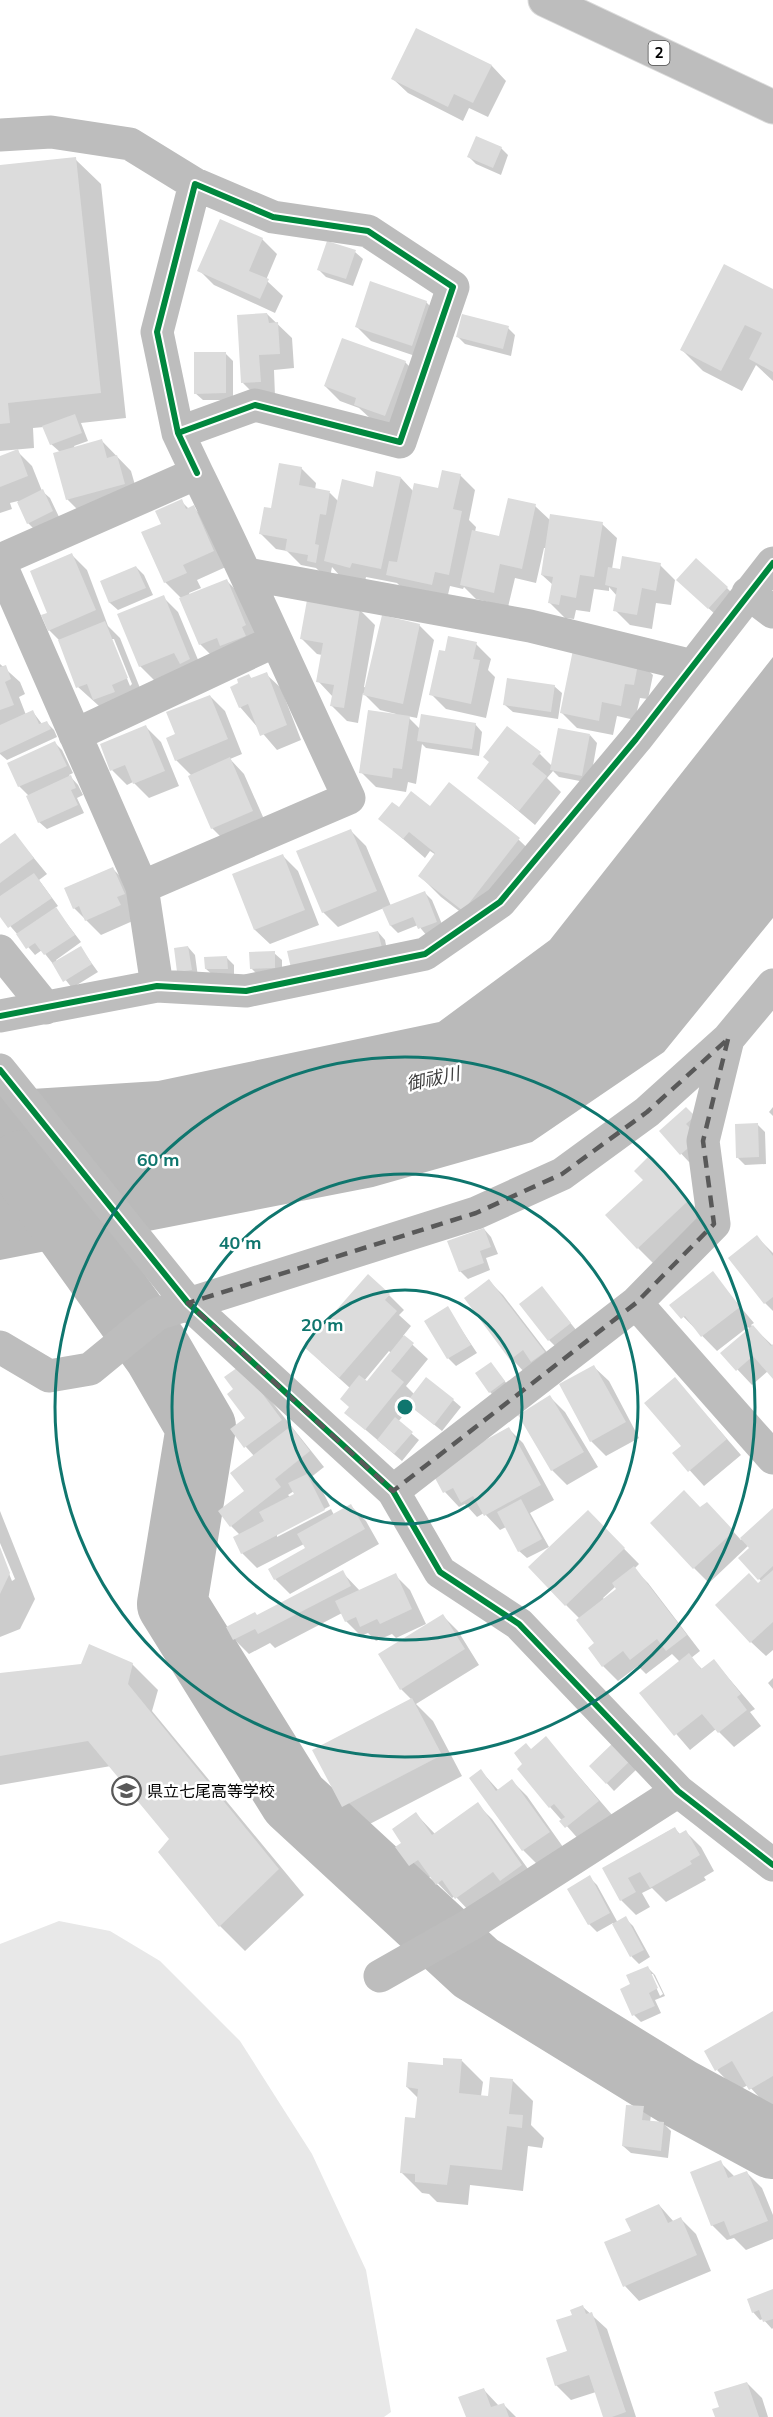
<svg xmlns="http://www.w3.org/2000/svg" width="773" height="2417" font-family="Mulish,'Noto Sans JP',sans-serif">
<rect width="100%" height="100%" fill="#fff"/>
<path fill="#e8e8e8" d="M59,1921L110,1931L160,1961L240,2041L312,2154L366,2270L391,2412L384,2417H0V1944Z"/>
<path fill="#bababa" d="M773,657V918L664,1052L532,1142L373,1187L0,1260V1091L158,1081L439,1022L550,940Z"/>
<path fill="#0003" fill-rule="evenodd" d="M417,30L492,66L506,81L488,117L469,108L463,121L408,93L393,79Z
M501,148L508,155L501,175L476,164L469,157Z
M75,159L101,184L126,418L81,423L88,441L74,446L75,448L102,441L131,471L139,499L82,514L67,499L60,452L51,444L44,427L33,428L34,448L0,451V166Z
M262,239L277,254L266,280L283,296L275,313L214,285L199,270Z
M355,252L363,259L353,286L326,277L319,270Z
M773,291V381L756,365L742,391L703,371L682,350Z
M426,302L441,317L427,360L371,341L356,326Z
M267,314L292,338L294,368L274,370L275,396L258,398L243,383Z
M508,328L515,335L511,356L465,344L458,337Z
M225,353L233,361V400H203L195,393Z
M405,362L420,377L400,430L371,419L359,408L340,401L325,386Z
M17,451L32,466L42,491L50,498L60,519L36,531L28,523L18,501L10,503L12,509L0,513V458Z
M301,468L316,483L315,490L330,493L338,501L401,478L413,491L439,490L460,475L475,490L469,520L476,527L475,532L500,538L535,506L551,521L602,524L617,538L612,569L621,571L660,565L675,580L671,605L656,603L652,629L630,625L615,610L617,596L609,587V591L594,589L590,612L576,610L574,619L565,618L550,603L553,585L542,575L547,548H544L536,583L515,578L508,607L476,599L464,587L463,589L450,586L447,599L403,589L397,583L366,577L365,582L340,576L332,567L330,577L324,576L316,568L301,565L287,551L276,549L261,534L272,510Z
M181,501L189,509L193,507L208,522L228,566L197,580L201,588L189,593L190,595L227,581L241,595L260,640L215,659L200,644L182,599L165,582L163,525Z
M72,555L87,570L108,626L120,638L142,693L109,715L78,687L59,640L49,630V614ZM111,639H114L132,684L130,686Z
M136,567L144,575L153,595L118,610L110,603L102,582Z
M685,587L727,588L734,595L716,615Z
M163,597L178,612L204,674L155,681L140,666Z
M360,610L375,625L364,687L367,688L419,625L434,640L417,718L407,716L420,729L475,724L482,732L479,756L426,748L422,744L416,784L408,782L406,792L376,787L361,772L396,714L380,710L363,693L358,723L347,721L332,706L333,697L318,681L322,655L317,654L302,639Z
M476,644L491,659L488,670L495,677L486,718L446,709L431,694L446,653Z
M638,660L653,675L648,699L640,698L635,720L617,716L613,735L577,728L562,713Z
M0,664L20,682L25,694L19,697L26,715L33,712L42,724L47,723L54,730L57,737L7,760L0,754Z
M266,674L281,688L301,740L277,750L240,707L249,676L252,679Z
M554,686L562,693L558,719L513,712L505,705Z
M210,696L225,711L242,754L230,759L244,774L267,826L227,843L212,828L192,776L176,760L177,735Z
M146,727L161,742L179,786L149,798L133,782L127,785L112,770Z
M590,735L597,743L590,783L559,777L553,771L547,778L561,792L535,825L479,778L540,754L552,766Z
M55,743L62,750L73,773L69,775L78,785L83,795L77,798L84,813L47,829L39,822L29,796L19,786Z
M449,784L519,840L540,860L485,931L441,897L420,876L436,855L430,851L425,858L380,819L399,809L431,808Z
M351,831L366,846L391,906L425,893L432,900L444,929L427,936L418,925L398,933L391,926L384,908L338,927L323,912Z
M15,835L47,874L39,880L58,906L55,908L81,942L56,960L57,962L80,947L98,972L72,988L42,950L35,955L0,914V846Z
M283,856L298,871L319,925L270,944L255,930L234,875Z
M113,869L128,884L135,920L101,935L74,908Z
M378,932L385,940L388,955L299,974Z
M188,947L195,955L198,977L179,971Z
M274,953L282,960V975L259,976L251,968Z
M227,958L234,965V976H214L206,969Z
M773,1107V1116L769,1112Z
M686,1109L701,1125L699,1152L689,1162L661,1132Z
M757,1124L765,1132L766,1164L745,1165L738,1158Z
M664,1173L703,1216L653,1263L638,1248Z
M484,1229L491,1237L498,1254L486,1258L490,1270L468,1279L460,1271Z
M757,1237L773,1253V1311L765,1303Z
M712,1273L754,1323L751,1325L773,1346V1377L768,1371L752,1385L722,1353L750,1329L748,1327L717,1351L672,1305Z
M489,1281L503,1295L559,1368L526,1374L512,1359L466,1298Z
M542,1288L577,1331L556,1347L549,1340Z
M389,1295L404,1310L399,1315L411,1326L403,1336L428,1359L406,1386L414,1394L453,1400L461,1407L442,1431L411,1406L398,1422L419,1440L402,1461L346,1413L351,1408L350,1388L321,1362ZM389,1351L391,1353L367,1384L364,1381Z
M447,1308L477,1353L456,1366L448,1358Z
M491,1364L511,1389L497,1399L490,1392Z
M594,1367L609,1381L639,1438L606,1456L591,1441Z
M675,1379L741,1455L704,1486L674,1453L683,1446Z
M256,1382L324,1467L310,1478L322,1490L330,1506L277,1534V1537L331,1509L334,1515L351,1506L366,1521L379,1544L290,1594L275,1579L307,1549L304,1544L257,1568L242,1553L240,1535L231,1526L246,1491L254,1456L246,1447L247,1419ZM294,1491L296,1495L291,1498L288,1495Z
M550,1397L565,1412L598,1467L567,1485L552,1470Z
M508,1428L523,1443L554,1500L530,1513L549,1547L527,1558L519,1551L506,1527L500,1530L484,1513L477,1517L465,1504L459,1507L445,1492L461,1455Z
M701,1509L721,1518L741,1540L773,1510V1650L766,1656L751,1642L759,1585L762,1582L740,1558L751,1548L749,1545L709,1583L694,1568Z
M0,1511L35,1599L20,1629L0,1637V1551L12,1581L15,1579L0,1543Z
M588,1512L639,1564L634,1569L648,1583L700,1651L691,1658L703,1670L714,1661L755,1709L750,1712L761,1726L734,1747L716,1729L690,1750L641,1693L680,1662L672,1654L646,1674L638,1666L618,1681L603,1666L596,1644L580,1619L566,1605ZM616,1586L618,1589L605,1600L603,1598Z
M342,1572L360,1591L395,1575L410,1590L426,1624L396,1638L392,1634L376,1641L368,1633L361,1636L346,1621L342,1613L275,1648L270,1643L249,1654L234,1639L228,1628L258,1617Z
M443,1616L458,1631L479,1665L416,1704L433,1721L462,1776L364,1827L343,1806L412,1700L401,1689Z
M132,1664L158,1690L152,1711L304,1895L245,1951L220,1926L171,1839L111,1766L0,1785V1674Z
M773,1678V1689L768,1683Z
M546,1738L613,1816L581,1842L550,1807L531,1750Z
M615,1743L638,1768L614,1791L591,1766Z
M481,1771L499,1791L512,1781L527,1796L563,1847L538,1865L523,1850L471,1778Z
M477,1804L492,1819L536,1880L471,1913L455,1896L452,1898L431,1876L425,1880L410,1865L403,1843L416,1814L435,1834Z
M674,1828L681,1835L686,1832L701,1847L714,1871L704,1877L706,1880L666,1902L652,1888L642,1893L650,1907L636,1915L621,1900L604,1868Z
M589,1877L597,1885L618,1923L625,1918L633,1926L650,1957L639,1964L632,1957L613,1923L597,1932L589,1924L569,1889Z
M647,1967L655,1975L665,1996L655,2000L661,2013L641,2022L634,2015L632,1985ZM650,1974H653L663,1994L660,1996Z
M773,2013V2109L771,2110L748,2085L737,2091L717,2070Z
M462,2061L483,2082L481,2096L489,2097L512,2080L533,2101L531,2125L544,2138L542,2148L528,2146L523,2191L470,2185L468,2205L437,2202L429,2194L422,2193L401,2172L416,2120L418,2098L407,2087L444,2067Z
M643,2108L651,2115L650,2122L664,2124L671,2131L668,2158L631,2153L623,2146Z
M720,2162L735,2177L747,2173L762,2188L773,2215V2239L746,2250L734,2238L727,2240L712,2225L692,2173Z
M659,2205L674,2222L681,2219L696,2234L711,2271L639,2301L625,2286L633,2232Z
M773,2291V2328L772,2329L763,2319L760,2320L753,2312Z
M583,2307L607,2329L636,2417H604L596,2392L571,2400L556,2385L569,2352L574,2316Z
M747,2383L762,2398L768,2417H717L721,2408Z
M484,2390L499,2406L504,2405L516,2417H467Z"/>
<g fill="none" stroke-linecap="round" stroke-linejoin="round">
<path stroke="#bababa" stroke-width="70" d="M23,1165L158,1353L201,1427L172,1604L294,1800L476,1968L679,2093L773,2144"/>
</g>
<path fill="#dcdcdc" d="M416,28L492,65L473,103L454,94L448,107L391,79Z
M476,136L502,147L493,168L467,157Z
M76,157L101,393L8,403L10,423L0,424V165Z
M220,219L263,238L249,271L269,279L260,299L197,271Z
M327,241L356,250L346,279L317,270Z
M724,264L773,289V372L749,359L762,333L745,325L721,371L680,350Z
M370,281L427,301L412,346L355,327Z
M267,313L269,323L278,322L280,354L259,355L261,382L241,383L237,315Z
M462,314L509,326L503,349L456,337Z
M342,338L406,361L385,416L354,405L356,398L324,386Z
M194,352H226V393L194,394Z
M75,414L82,433L50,445L42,426Z
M102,439L107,458L117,455L125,484L66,500L53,453Z
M18,449L28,476L0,487V456Z
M279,463L302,467L299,485L330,491L326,515L320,514L315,544L319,545L316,563L307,561L308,555L285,551L287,539L259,534L264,507L271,508Z
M442,470L461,474L453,509L462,511L449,575L435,572L432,585L386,575L389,561L397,562L414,483L438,488Z
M376,471L401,477L381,569L352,563L350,568L324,561L342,479L373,487Z
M43,489L53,511L27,524L17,502Z
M508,498L536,504L522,569L500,564L494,593L460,585L472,530L499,536Z
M182,499L186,509L194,505L214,551L183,565L187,573L164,583L141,532L161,524L155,511Z
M550,514L603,522L594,577L580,575L576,598L561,595L559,605L548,603L553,577L541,575Z
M72,553L96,610L48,631L41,615L47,613L30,571Z
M622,556L661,563L656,591L642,588L637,615L613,611L617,588L605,585L608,567L620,569Z
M696,558L728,587L708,609L676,580Z
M136,566L146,588L109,603L100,581Z
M227,579L246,625L242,627L246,636L220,646L217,638L199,645L179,598Z
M164,595L190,659L180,664L174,653L139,667L117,614Z
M307,600L360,609L344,708L330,706L334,685L316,682L323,643L300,639Z
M382,615L420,624L403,704L363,695Z
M105,621L128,678L112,685L115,692L93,700L87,684L76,688L58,640Z
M448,636L477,642L473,659L480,660L471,704L429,695L439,650L445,651Z
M574,645L639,659L634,685L625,684L621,706L602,702L599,721L560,713Z
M6,665L11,679L5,682L14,705L0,710V667Z
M267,672L287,725L260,736L248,704L239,708L230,687L238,683L237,679L249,674L251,678Z
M507,678L555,685L551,712L503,705Z
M210,695L228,739L175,761L166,738L175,734L166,712Z
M33,710L39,724L47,721L51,729L0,753V725Z
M368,710L410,716L402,769L393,768L392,778L359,773Z
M421,714L476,723L472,749L417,741Z
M146,725L165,771L133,784L125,765L110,771L100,744Z
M507,726L541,752L532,764L547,776L519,811L477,778L489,762L483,757Z
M558,728L590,734L582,776L550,770Z
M55,741L67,766L18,787L7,763Z
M230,757L253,811L211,829L188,776Z
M71,775L76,788L71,790L78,805L38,823L26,796Z
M449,782L520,838L463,911L418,876L435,853L409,832L403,839L378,819L392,802L399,807L411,791L430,806Z
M351,829L377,891L322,913L296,851Z
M15,833L34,858L0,883V844Z
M283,854L305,910L254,930L232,874Z
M113,867L125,894L117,897L121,905L85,921L79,906L73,909L64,888Z
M34,873L52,898L8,928L0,917V896Z
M425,891L437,922L418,929L413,917L390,926L382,908Z
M56,907L75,935L44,955L35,943L26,949L16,934Z
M378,931L382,948L291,968L287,951Z
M81,946L92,964L63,982L52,963Z
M188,946L192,970L177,972L174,948Z
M275,951V968L250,969L249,952Z
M227,956L228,969H205L204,957Z
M686,1107L695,1116L686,1124L694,1132L693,1144L680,1155L659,1131Z
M758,1123L759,1157L736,1158L735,1124Z
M649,1156L689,1200L637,1249L605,1215L643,1180L634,1171Z
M484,1228L491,1247L480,1251L484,1263L459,1272L447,1241Z
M757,1235L773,1256V1297L764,1304L728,1258Z
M713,1271L740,1307L701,1337L685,1316L681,1319L669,1305Z
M368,1274L390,1294L385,1300L397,1311L339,1378L304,1347Z
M489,1279L545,1352L531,1362L523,1350L510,1360L464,1298Z
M542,1286L571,1323L548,1341L519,1304Z
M448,1306L471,1345L447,1359L424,1321Z
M753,1325L771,1346L773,1344V1379L753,1356L736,1371L720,1353Z
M404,1335L414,1343L391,1371L404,1382L365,1430L344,1413L349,1407L340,1399L359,1375L367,1381Z
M491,1362L505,1381L489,1393L475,1373Z
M241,1365L282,1420L244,1448L230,1429L245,1418L227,1394L233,1389L224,1377Z
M594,1365L626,1422L590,1442L559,1384Z
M426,1377L454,1399L434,1425L406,1403Z
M675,1377L727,1439L688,1472L672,1453L681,1446L644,1403Z
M550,1395L584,1452L551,1471L518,1415Z
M395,1417L413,1432L394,1454L377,1440Z
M291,1426L310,1451L275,1479L281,1487L230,1527L218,1511L244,1491L230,1473Z
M509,1427L541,1485L484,1516L473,1496L461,1503L453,1488L443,1493L428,1465L460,1454Z
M307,1474L325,1510L241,1554L233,1537L264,1521L259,1512L294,1494L288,1483Z
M684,1490L700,1507L707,1502L734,1531L693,1569L650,1523Z
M521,1499L542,1539L518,1552L497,1512Z
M351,1504L365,1529L274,1580L268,1569L305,1548L297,1534Z
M773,1508V1566L758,1580L738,1558L749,1548L740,1538Z
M588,1510L625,1548L565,1606L528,1567Z
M0,1547L10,1573L0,1594Z
M634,1566L687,1635L666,1651L657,1639L630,1660L623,1651L602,1667L588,1648L594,1643L576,1620L616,1589L612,1583Z
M343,1570L351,1586L258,1634L255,1629L233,1640L226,1627L255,1612L257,1615Z
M773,1570V1622L750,1643L715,1605L749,1573L758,1583Z
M396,1573L412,1609L380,1624L377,1619L360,1627L356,1617L345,1622L335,1601Z
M443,1614L465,1649L400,1690L378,1654Z
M89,1644L133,1663L128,1684L279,1869L219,1927L158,1852L169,1839L88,1741L0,1756V1673L81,1664Z
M689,1653L701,1669L714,1659L741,1694L737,1697L747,1710L718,1733L702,1714L674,1736L639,1693Z
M412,1698L442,1755L342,1807L312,1750Z
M546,1736L599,1801L565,1828L559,1821L565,1817L554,1804L549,1808L517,1769L522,1764L514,1753L526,1743L531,1749Z
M615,1741L632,1759L606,1784L589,1766Z
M481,1769L496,1791L512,1779L550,1832L522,1851L469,1778Z
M478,1802L522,1865L500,1881L493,1872L455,1899L442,1880L436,1885L418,1860L409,1866L395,1847L401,1843L392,1829L416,1812L432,1835Z
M675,1827L679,1834L686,1830L700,1855L690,1861L692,1864L650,1888L640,1872L628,1878L636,1892L620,1901L602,1868Z
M590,1875L610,1913L588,1925L567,1889Z
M626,1916L644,1950L630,1957L612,1924Z
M648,1966L658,1988L649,1993L655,2006L632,2016L620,1989L630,1984L626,1975Z
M773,2011V2076L749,2090L732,2061L715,2071L704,2051Z
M443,2058L462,2059L459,2093L488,2096L490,2077L513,2079L509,2114L523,2115L522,2128L507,2126L502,2170L450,2165L447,2185L415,2182V2174L400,2173L405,2117L415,2118L418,2089L406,2087L408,2062L443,2065Z
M626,2105L644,2106L642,2120L664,2122L661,2151L622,2146Z
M721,2160L728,2178L747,2171L768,2221L730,2236L724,2221L711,2226L690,2172Z
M659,2204L668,2223L681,2217L697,2255L623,2287L604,2242L631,2231L625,2219Z
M773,2289V2319L763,2322L759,2310L752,2313L747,2299Z
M583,2305L586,2314L592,2312L626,2412L612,2417H603L589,2375L555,2386L546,2358L567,2351L556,2320L572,2315L570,2310Z
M747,2382L759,2417H715L712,2409L719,2407L714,2392Z
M484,2388L491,2407L504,2403L509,2417H466L458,2397Z"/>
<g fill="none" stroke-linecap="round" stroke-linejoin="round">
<defs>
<path id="primary" d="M545,0L773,107"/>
</defs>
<use href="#primary" stroke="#dbdbdb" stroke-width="35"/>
<path stroke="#bdbdbd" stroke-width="33" d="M0,135L51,132L130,144L195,184
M178,433L255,405L400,442L453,287L368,231L273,217L195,184L157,332L178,433L197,473
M0,560L197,473C250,580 298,690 349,798L142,887
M0,563L142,887L157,986
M247,574L530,626L693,666
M748,593L773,612
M75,735L275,641
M0,951L46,1008
M0,1016L157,986L246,991L425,954L500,902L636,739L773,563
M0,1070L188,1303L393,1491L440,1572L519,1624L678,1791L773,1865
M636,1303L773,1458
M0,1347L49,1376L90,1369L157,1314L476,1213L562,1174L647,1112L728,1039L773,985
M393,1491L636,1303L714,1224L703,1141L728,1039
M380,1976L468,1926L678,1791"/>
<use href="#primary" stroke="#bdbdbd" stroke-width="33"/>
<defs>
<path id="cycleway" d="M178,433L255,405L400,442L453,287L368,231L273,217L195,184L157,332L178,433L197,473
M0,1016L157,986L246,991L425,954L500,902L636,739L773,563
M0,1070L188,1303L393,1491L440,1572L519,1624L678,1791L773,1865"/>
</defs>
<use href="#cycleway" stroke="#fff" stroke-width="10"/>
<use href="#cycleway" stroke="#00873e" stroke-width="6"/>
</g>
<path fill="none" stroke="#595959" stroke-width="4.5" stroke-dasharray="12 8" stroke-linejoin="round" d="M728,1039L703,1141L714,1224L636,1303L393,1491L188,1303L476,1213L562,1174L647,1112Z"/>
<g fill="none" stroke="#0f766e" stroke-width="3">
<circle cx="405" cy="1407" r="117"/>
<circle cx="405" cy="1407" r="233"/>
<circle cx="405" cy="1407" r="350"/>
</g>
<defs>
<symbol id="school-ring" viewBox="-11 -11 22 22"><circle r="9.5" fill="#fff" stroke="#595959" stroke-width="1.5"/><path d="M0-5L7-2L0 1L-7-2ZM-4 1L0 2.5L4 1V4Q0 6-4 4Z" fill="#595959"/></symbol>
</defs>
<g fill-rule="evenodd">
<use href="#school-ring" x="110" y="1774" width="33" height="33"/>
</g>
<g text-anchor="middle" stroke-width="5" stroke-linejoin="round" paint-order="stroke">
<rect fill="#fff" stroke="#4c4c4c" stroke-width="1.5" x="648.5" y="41" width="21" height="24" rx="4.5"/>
<g font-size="15" font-weight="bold" fill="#000">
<text x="659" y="58">2</text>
</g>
<g font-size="16" fill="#000" stroke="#fff" text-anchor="start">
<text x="147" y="1797">県立七尾高等学校</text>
</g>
<g font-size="18" font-style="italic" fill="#3e3e3e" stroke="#fff">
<text transform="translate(433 1079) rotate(-12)" y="6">御祓川</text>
</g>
</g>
<circle cx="405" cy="1407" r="9" fill="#0f766e" stroke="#fff" stroke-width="3"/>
<g font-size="18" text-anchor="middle" font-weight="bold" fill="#0f766e" stroke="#fff" stroke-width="5" stroke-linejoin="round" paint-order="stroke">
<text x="158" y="1166">60 m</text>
<text x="240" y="1249">40 m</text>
<text x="322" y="1331">20 m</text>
</g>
</svg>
